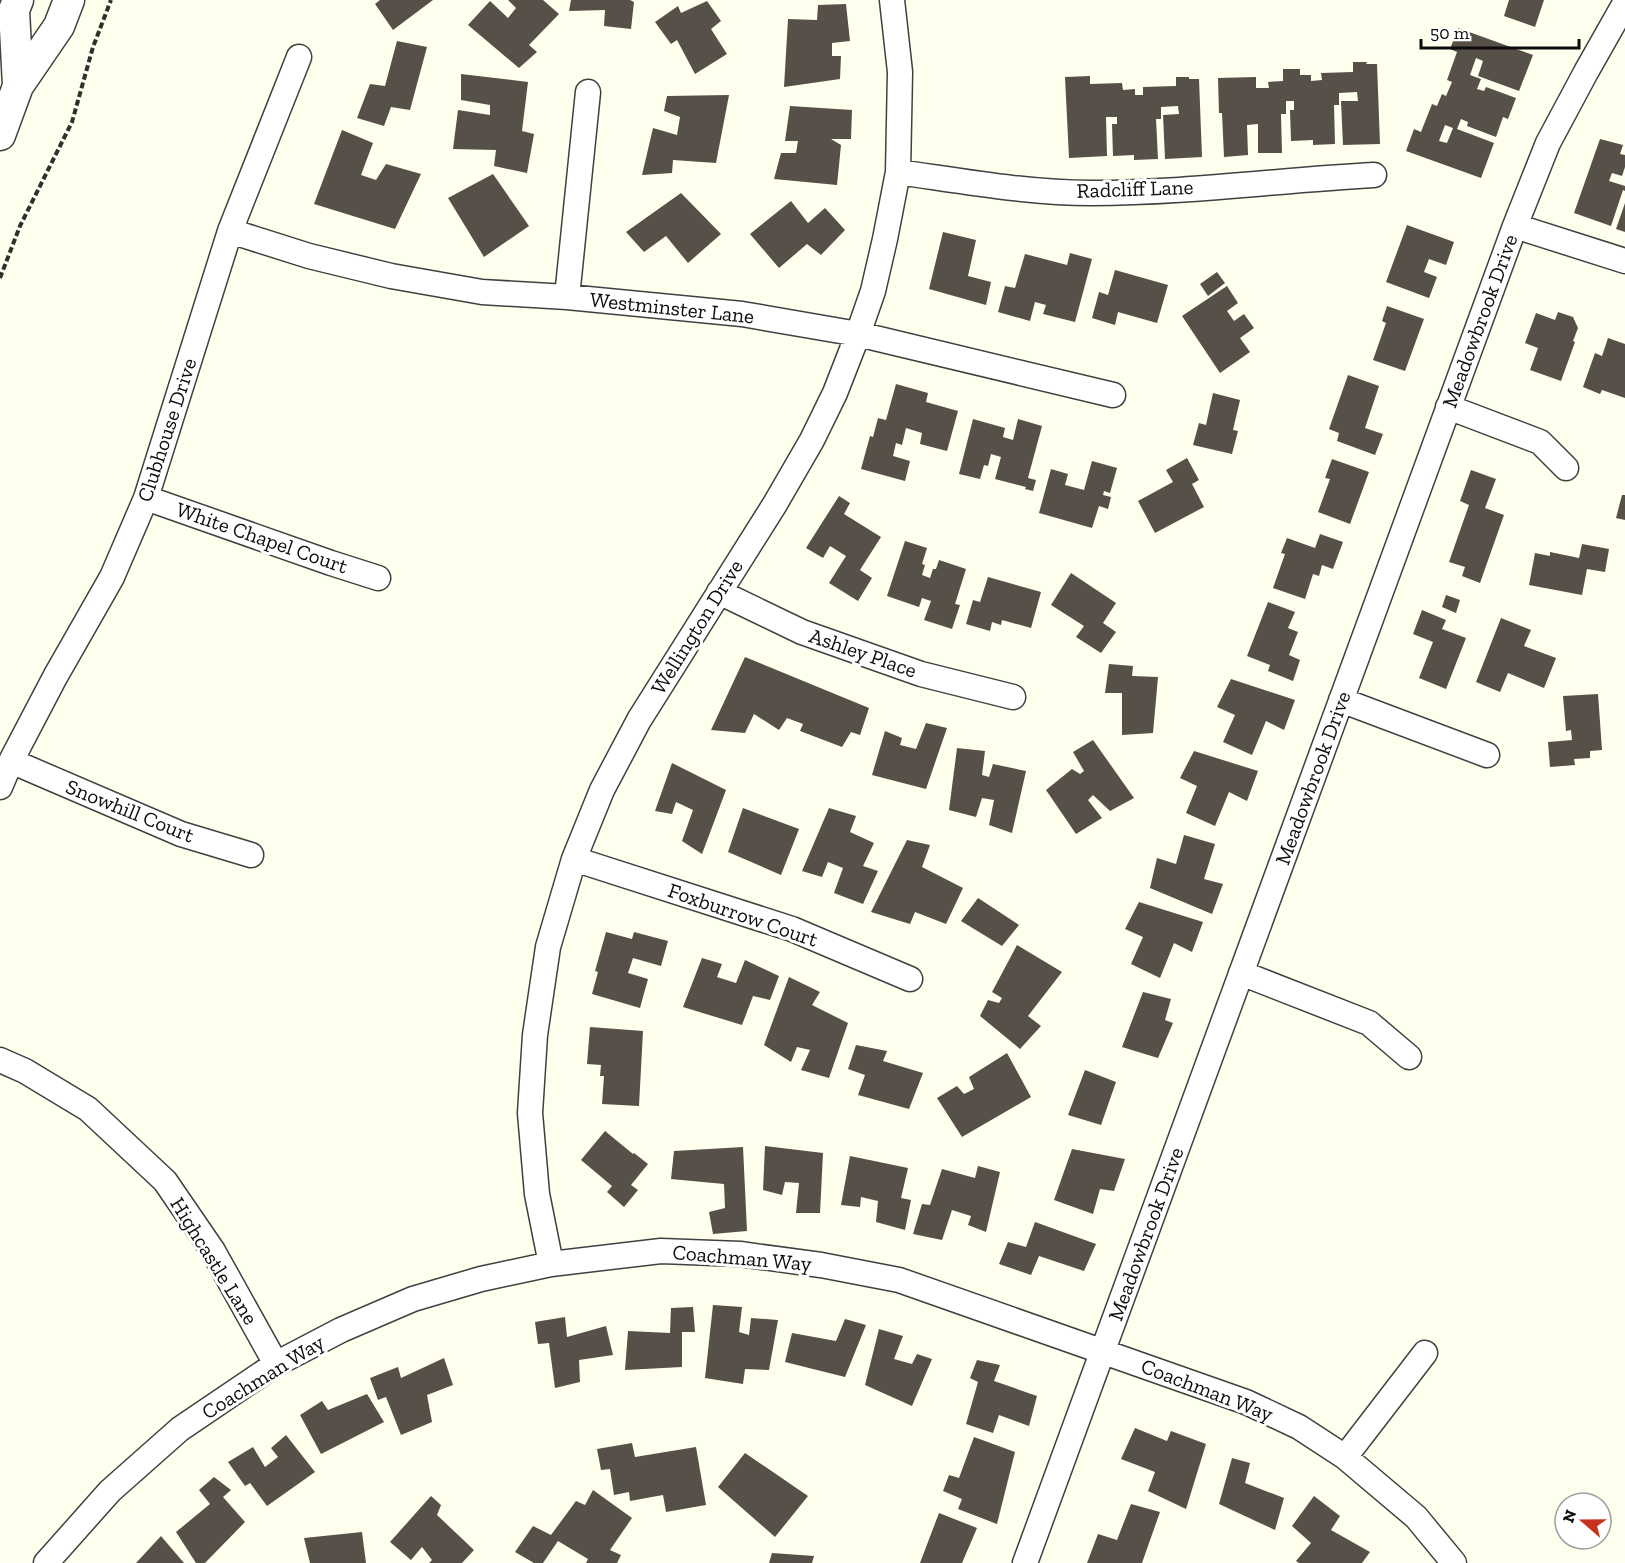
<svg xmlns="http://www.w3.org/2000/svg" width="1625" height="1563" font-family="'Zilla Slab',serif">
<rect width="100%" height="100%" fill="#ffffed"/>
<path fill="#565049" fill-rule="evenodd" d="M380,0H433L393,30L375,4Z
M508,0H543L559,14L529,45L537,52L519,68L468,25L490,1L508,18L516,8Z
M571,0H630L634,2L631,29L604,26L605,10L569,11Z
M1509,0H1544L1535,27L1504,16Z
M707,1L721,21L711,29L727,54L695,74L677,40L671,44L655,22L678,6L681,13Z
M846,4L850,41L832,43V56H841L840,79L784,87L788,19L817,20L818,5Z
M1458,28L1533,55L1519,91L1478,76L1483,61L1476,58L1470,75L1481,79L1477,89L1484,91L1486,87L1516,98L1508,119L1503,117L1496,137L1467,126L1468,122L1461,119L1457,129L1494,143L1481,178L1406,151L1414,129L1421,132L1432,104L1437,106L1442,94L1446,96L1452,82L1447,80L1457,52L1450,49ZM1445,125L1453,128L1447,143L1439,141Z
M397,41L427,47L410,110L391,107L384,126L357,118L370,84L385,86Z
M1353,62H1367L1366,64H1377L1380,144L1343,145L1341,101H1358L1357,92L1339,93V105H1334L1335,144L1313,145V140L1291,141L1290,110H1294V101H1286V114H1281L1282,153H1258V124L1247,125L1248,155L1224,157L1222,113H1219L1218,78L1256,77V88H1269L1268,82L1283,81V69H1300V75H1311V81L1322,80L1321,73L1353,72Z
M461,74L528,82L522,131L534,134L527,173L494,166L496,150L453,149L458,110L490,115V105L461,100Z
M1090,76V84L1122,83L1123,90L1135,89V95H1143V87L1176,86V77H1189V79H1199L1202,157L1165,159L1163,115L1179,114L1178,106L1161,107V119H1156L1158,159L1134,160V155L1113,156L1112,124H1117V117H1106L1107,156L1069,158L1065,77Z
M729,95L716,163L673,160L672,173L642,175L653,128L677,135L680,117L664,111L667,96Z
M790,106L852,110L851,139H831L841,145L837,185L774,179L781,153H796L798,141H785Z
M342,130L373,143L361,175L376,180L386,164L421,174L395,229L314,204Z
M1600,139L1623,145L1620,154L1625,155V167L1622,176L1612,173L1609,181L1625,186V191L1623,190L1611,226L1574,213Z
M493,174L529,226L484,257L448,198Z
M681,193L721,234L688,263L666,236L644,252L626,232Z
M791,201L808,223L825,208L845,230L821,255L807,244L779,268L750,234Z
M1625,203V232L1616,229Z
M1407,225L1454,242L1446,265L1429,259L1424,272L1437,277L1429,298L1386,282Z
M943,232L976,240L968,276L991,282L986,305L929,289Z
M1070,253L1092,259L1075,322L1043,314L1046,305L1035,302L1030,321L998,312L1005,286L1015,288L1025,254L1067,265Z
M1115,270L1168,285L1157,323L1118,312L1115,325L1092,318L1099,292L1108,295Z
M1217,272L1225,283L1208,296L1200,284Z
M1227,286L1238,303L1227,311L1234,321L1244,314L1254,328L1240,338L1250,352L1220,373L1182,316Z
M1387,306L1424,319L1405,371L1373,360L1386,323L1382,321Z
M1558,312L1573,317L1578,328L1573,341L1575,342L1561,381L1530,370L1538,348L1525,343L1536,313L1555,320Z
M1608,338L1625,344V398L1602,390L1600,394L1583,387L1595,353L1602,356Z
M1348,375L1379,386L1365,428L1383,434L1375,455L1337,441L1339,433L1329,429Z
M896,384L928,393L926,402L958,411L947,451L920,444L922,433L906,428L902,445L896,443L893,456L910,461L905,481L861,469L870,436L873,437L878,418L886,420Z
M1213,393L1240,400L1233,430L1238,431L1232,454L1193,445L1199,423L1206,425Z
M973,419L1005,428L1003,437L1013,440L1018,419L1042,426L1028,478L1036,480L1033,491L1025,489L1026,487L995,479L1001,457L991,454L988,466L984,465L980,479L959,474Z
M1187,458L1199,480L1192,484L1204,507L1155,533L1138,501L1173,482L1166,470Z
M1332,459L1369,472L1350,524L1318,512L1330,479L1325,478Z
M1092,461L1117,468L1110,493L1104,491L1103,495L1111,497L1108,509L1099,506L1092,528L1039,513L1051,469L1068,474L1065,485L1084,490Z
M1471,470L1496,479L1485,508L1504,515L1480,583L1462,576L1465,567L1449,562L1469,505L1460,501Z
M1622,495H1625V520L1616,518Z
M839,496L850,503L844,514L881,537L860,570L872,578L858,601L829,583L846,556L830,546L823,558L806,548Z
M1320,534L1343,542L1333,569L1322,565L1319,576L1313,574L1305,599L1273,588L1285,554L1281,553L1287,538L1315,548Z
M905,541L927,548L922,564L925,565L922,575L930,578L933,569H936L939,560L966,569L955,604L960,605L952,629L924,620L931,601L922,598L919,607L887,596Z
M1582,544L1609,549L1605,572L1587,569L1582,595L1529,585L1535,553L1550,556V552L1579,558Z
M1071,573L1116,603L1103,623L1116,632L1101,653L1076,637L1084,626L1051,605Z
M988,577L1041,592L1031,628L1002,620L1001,625L992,622L990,631L966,624L973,600L980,602Z
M1446,595L1460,600L1456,613L1442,607Z
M1268,602L1295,612L1288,628L1298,632L1289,655L1300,660L1293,681L1268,671L1270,665L1247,656Z
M1422,610L1446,620L1442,629L1466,638L1446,689L1419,678L1433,642L1413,634Z
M1501,618L1531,630L1524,646L1556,658L1544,688L1508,673L1500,692L1476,682Z
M745,657L869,708L860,735L851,732L842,747L800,731L803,724L787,718L779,730L754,714L745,733L711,730Z
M1109,664L1133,666L1132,676L1158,677L1153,733L1122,735V693H1105Z
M1231,679L1295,700L1284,730L1266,721L1252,755L1223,742L1235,715L1217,707Z
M1598,694L1602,750L1590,751V758L1574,759L1575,765L1550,767L1548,742L1572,740L1571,730L1566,731L1563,696Z
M926,723L947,728L926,789L872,775L885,731L902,738L900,745L916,749Z
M1093,740L1134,798L1110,811L1093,795L1088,800L1102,818L1076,834L1046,790L1072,769L1080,774L1084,771L1073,752Z
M957,748L985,751L982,775L989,777L993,764L1026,771L1012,833L989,825L994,800L982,798L976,817L949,810Z
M1194,751L1258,771L1247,801L1229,792L1215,826L1186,813L1197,786L1180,778Z
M672,763L726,790L702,854L682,841L693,810L676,802L672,814L655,811Z
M743,808L799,829L781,875L728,852Z
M829,808L856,816L850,832L874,843L863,866L878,871L863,904L834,893L843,868L828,862L822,877L802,871Z
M1184,835L1215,844L1204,879L1223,884L1212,914L1150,888L1157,858L1176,864Z
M907,840L930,845L922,867L963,888L946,924L915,912L910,924L871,912Z
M978,898L1019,925L1002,946L961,921Z
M1139,902L1203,922L1192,952L1174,943L1160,978L1131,964L1143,937L1125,929Z
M606,932L632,939L634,932L668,941L661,966L633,958L628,973L648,979L640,1008L592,994L598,972L595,971Z
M1017,945L1062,972L1028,1016L1041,1026L1020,1049L980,1016L988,1000L999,1003L1002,998L992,992Z
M702,958L722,964L717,977L736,983L745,960L779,976L770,1000L753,996L742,1025L683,1007Z
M789,977L820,992L812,1005L848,1023L829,1078L801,1070L810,1050L797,1047L791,1062L764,1045Z
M1143,992L1171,999L1165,1020L1173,1023L1158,1058L1122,1047Z
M590,1027L643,1031L639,1106L602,1104L604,1076H600L601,1065L587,1064Z
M856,1045L887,1051L883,1061L923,1073L909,1109L858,1095L865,1075L848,1069Z
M1007,1053L1031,1097L962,1137L937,1098L957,1086L964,1094L974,1089L969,1077Z
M1085,1070L1116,1082L1101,1125L1068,1115Z
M605,1131L633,1154L634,1153L648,1164L631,1185L638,1190L624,1207L607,1192L612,1186L581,1160Z
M765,1146L823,1153L820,1213H796L799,1183L785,1182L782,1195L763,1190Z
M743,1147L747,1231L713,1234L709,1212L725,1208L724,1184L671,1179L674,1151Z
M1072,1149L1125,1159L1114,1191L1100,1189L1093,1214L1054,1200Z
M850,1156L908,1168L901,1198L911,1200L905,1230L876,1222L878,1201L861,1197L860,1207L841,1205Z
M978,1166L1000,1172L986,1232L968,1225L971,1216L952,1210L942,1240L913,1234L922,1204L930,1205L942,1169L975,1178Z
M1035,1222L1096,1244L1084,1271L1039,1256L1031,1275L999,1264L1008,1242L1026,1247Z
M713,1305L742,1307L739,1332L749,1335L751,1318L778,1320L769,1370L745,1369L743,1384L705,1378Z
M693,1307L695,1332H682V1367L625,1370L628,1331L670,1333L671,1308Z
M565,1317L567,1337L606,1326L613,1355L579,1360L580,1382L555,1388L549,1343L538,1344L535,1322Z
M845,1319L866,1325L845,1377L785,1362L792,1333L836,1341Z
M879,1329L903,1336L894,1359L912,1364L917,1354L932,1359L912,1406L865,1385Z
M444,1358L453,1385L427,1395L432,1422L401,1435L386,1397L378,1400L370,1378L398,1367L401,1378Z
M977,1360L1000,1365L994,1381L1037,1396L1029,1426L999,1415L993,1433L966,1424L978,1382L970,1378Z
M367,1394L384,1422L321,1454L300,1415L322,1401L328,1410Z
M1135,1428L1167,1441L1171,1431L1206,1444L1186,1509L1148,1491L1155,1472L1121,1459Z
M286,1435L315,1472L267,1506L250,1483L245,1486L228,1462L253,1447L265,1467L278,1457L271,1448Z
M974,1437L1015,1452L997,1524L958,1509L962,1499L943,1491L949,1475L959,1478Z
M632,1443L635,1457L696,1447L706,1505L666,1512L663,1495L630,1501L629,1492L614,1495L610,1469L601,1470L597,1449Z
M745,1453L808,1496L775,1537L718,1487Z
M1232,1458L1250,1463L1245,1483L1284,1498L1275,1530L1219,1504Z
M214,1477L231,1490L223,1497L245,1522L205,1563H196L176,1532L210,1504L199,1490Z
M593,1490L632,1518L610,1550L621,1555L617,1563H586L588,1559L558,1541L543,1563H534L515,1552L533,1526L551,1535L576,1501L585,1505Z
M431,1496L441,1505L437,1515L474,1550L462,1563H429L432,1560L422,1547L411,1560L390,1542Z
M1314,1496L1340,1516L1331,1530L1370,1552L1362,1563H1299L1296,1561L1311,1543L1292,1526Z
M1131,1504L1160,1512L1142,1563H1087L1098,1534L1117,1540Z
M939,1513L977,1528L962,1563H920Z
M362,1532L366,1563H310L304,1538Z
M161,1536L184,1563H136Z
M772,1553L814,1556L812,1563H769Z"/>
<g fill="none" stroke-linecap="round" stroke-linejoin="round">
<defs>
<path id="minor" d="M898,172C962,181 1027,193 1092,193C1186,193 1280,180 1374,175
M1515,226L1625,261
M230,231L309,256L391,276L482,292L567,297L742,314L858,334L1113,395
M567,297L588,92
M1448,407L1540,442L1566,468
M146,498L331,563L378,578
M719,592L802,632L921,674L1013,697
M1341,700L1487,755
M11,761L181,834L251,855
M0,787L11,761L55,677L112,577L146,498L230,231L299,57
M574,859L792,929L910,979
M1241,973L1369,1023L1409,1057
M0,1060L25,1071L88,1109L165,1181L213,1251L276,1364
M551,1264L537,1194L530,1113L535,1035L548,947L574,859L602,790L639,720L775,504L812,440L835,393L858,334L873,291L885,239L898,172L900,72L892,0
M1345,1457L1425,1353
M46,1563L110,1491L180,1429L276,1364L341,1330L413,1299L481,1279L551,1264L661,1251L740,1254L821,1265L899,1280L1246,1402L1299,1427L1345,1457L1416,1517L1454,1563
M1025,1563L1515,226L1548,143L1586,72L1625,3"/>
<path id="tertiary" d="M18,0L14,10L18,86
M0,135L18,86L59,26L69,0"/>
</defs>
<use href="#minor" stroke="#404040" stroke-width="27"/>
<use href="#tertiary" stroke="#404040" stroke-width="33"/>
<path stroke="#2f2f2f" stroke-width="4" stroke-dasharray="6 3" stroke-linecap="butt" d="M0,278L20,226L72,122L93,47L111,0"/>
<use href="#minor" stroke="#fff" stroke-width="24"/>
<use href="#tertiary" stroke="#fff" stroke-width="30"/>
</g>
<g text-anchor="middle" stroke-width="6" stroke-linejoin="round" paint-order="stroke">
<g font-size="21" fill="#0d0d0d" stroke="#fff">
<text transform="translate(1135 189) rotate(-2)" y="7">Radcliff Lane</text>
<text transform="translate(672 308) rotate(6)" y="7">Westminster Lane</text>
<text transform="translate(1480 321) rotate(-70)" y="7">Meadowbrook Drive</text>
<text transform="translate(167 430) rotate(-72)" y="7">Clubhouse Drive</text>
<text transform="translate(262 538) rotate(19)" y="7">White Chapel Court</text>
<text transform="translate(697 627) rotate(-58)" y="7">Wellington Drive</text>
<text transform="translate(863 653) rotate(19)" y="7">Ashley Place</text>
<text transform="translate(1313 778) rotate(-70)" y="7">Meadowbrook Drive</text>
<text transform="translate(130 811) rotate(22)" y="7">Snowhill Court</text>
<text transform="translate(743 915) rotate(19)" y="7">Foxburrow Court</text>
<text transform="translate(1146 1234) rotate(-70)" y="7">Meadowbrook Drive</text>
<text transform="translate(742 1258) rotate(5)" y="7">Coachman Way</text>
<text transform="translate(214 1261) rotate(58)" y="7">Highcastle Lane</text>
<text transform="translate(263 1377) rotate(-32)" y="7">Coachman Way</text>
<text transform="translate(1207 1390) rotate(21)" y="7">Coachman Way</text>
</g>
</g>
<g transform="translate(1583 1521) rotate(290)"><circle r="28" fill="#ffffff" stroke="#9e9e9e" stroke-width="1.5"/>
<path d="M0-4.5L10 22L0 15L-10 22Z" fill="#c5321d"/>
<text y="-9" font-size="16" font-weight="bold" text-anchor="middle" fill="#0d0d0d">N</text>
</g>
<path d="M1421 39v9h158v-9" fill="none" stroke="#0d0d0d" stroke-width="3"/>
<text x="1430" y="39" font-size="18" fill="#0d0d0d" stroke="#ffffff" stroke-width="4.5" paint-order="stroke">50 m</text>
</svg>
